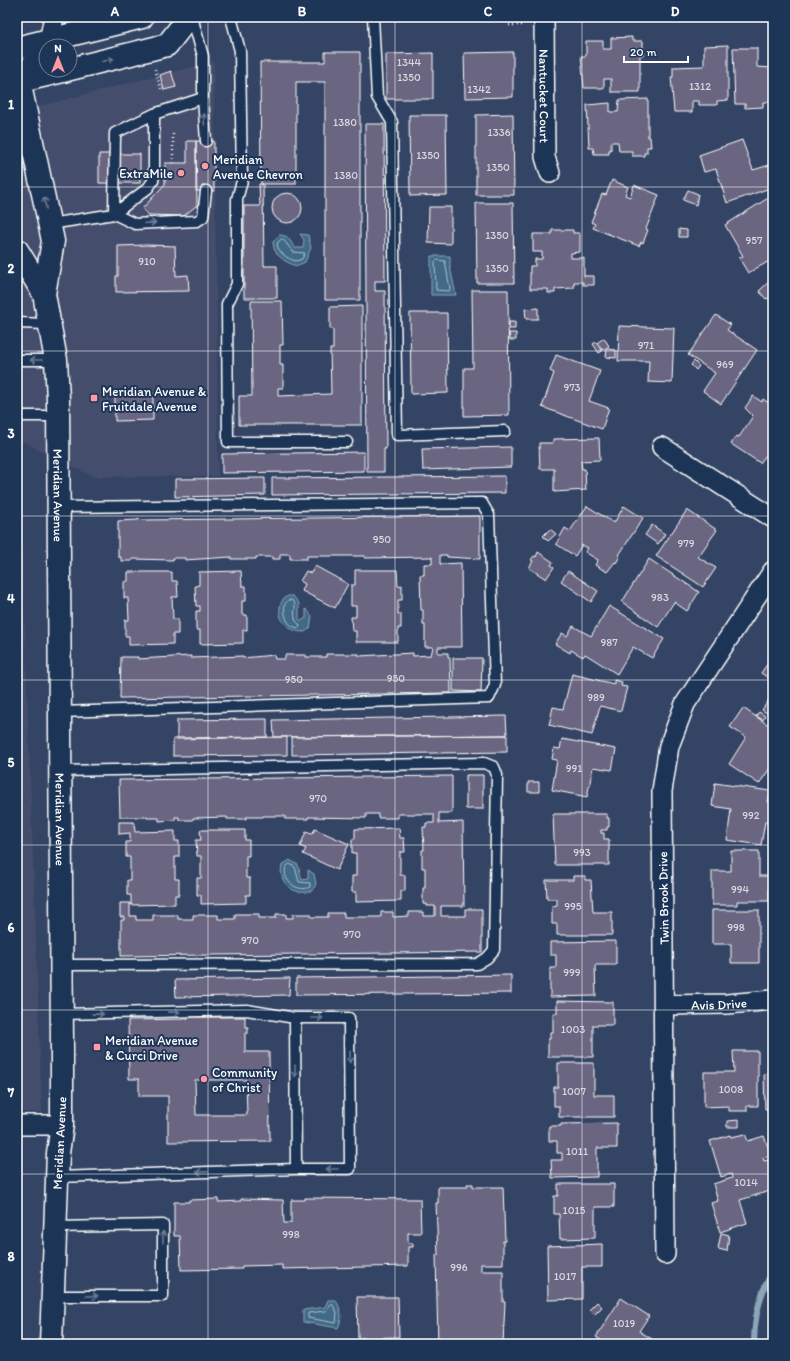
<svg xmlns="http://www.w3.org/2000/svg" width="790" height="1361" font-family="Itim,sans-serif">
<rect width="100%" height="100%" fill="#344464"/>
<filter id="ink" filterUnits="userSpaceOnUse"><feTurbulence type="fractalNoise" baseFrequency=".025" numOctaves="2"/><feDisplacementMap in="SourceGraphic" scale="8" xChannelSelector="R" yChannelSelector="G"/><feConvolveMatrix kernelMatrix="1 2 1 2 8 2 1 2 1" color-interpolation-filters="sRGB"/></filter>
<g filter="url(#ink)">
<path fill="#444e6d" d="M214,61L218,476L94,477L18,439L42,1112H17V112Z"/>
<path fill="#406a87" stroke="#8ca6b7" d="M300,234L308,235L311,248L305,262L296,266C285,262 273,255 273,242L279,235C290,235 289,241 295,248H303L304,240Z
M431,256H450V267L456,295H431Z
M288,596H293L299,603V619L301,621L306,618V609L312,616L310,628L305,632C287,633 272,615 284,598Z
M290,860L298,865L302,880L308,879V870L314,874L316,884L313,890C297,898 277,884 282,865Z
M328,1300H336C341,1310 343,1318 338,1328L303,1322V1310L325,1307Z"/>
<g fill="none" stroke-linecap="round" stroke-linejoin="round">
<path stroke="#b3c3cf" stroke-width="1" d="M283,239L293,252L305,253L302,259L296,261C288,259 278,253 277,244L279,241Z
M437,260L445,261L450,289L449,291L436,290L435,262Z
M289,600H292L295,604C295,613 292,619 300,625L299,628C287,627 283,615 285,604Z
M290,864L295,867L299,882L310,883V887C298,893 281,881 286,867Z
M332,1304L337,1312L336,1323L308,1318V1313L326,1311Z"/>
<path stroke="#8ca6b7" stroke-width="6" d="M754,1344C754,1317 759,1294 773,1271"/>
</g>
<path fill="#6b6682" stroke="#fff" fill-rule="evenodd" d="M632,37V41H643V55H640V92H611V79H604V88H584L581,56H586V41H603V49H611V38Z
M728,45V100L717,101V105H699V101H692V112H674L671,77H673V67L704,66V46Z
M733,48H757V67L773,68V113L772,102H763V107L745,108V104H735Z
M325,52H360V300H325V82H296V184H261L260,62H325Z
M513,52V97L465,98L464,53Z
M433,53V99H386V54Z
M171,71L176,87L164,90L160,75Z
M648,99V137H650L651,147H647V153H644V156H632V151H619L618,142H611V150H609V154H594L593,148H589L587,105L610,103V112H618L619,100Z
M513,114L514,195H476V115Z
M409,115H446L447,195L410,196Z
M365,124H384L385,281H375V291H385L386,449H384V472H367Z
M742,140L753,170L773,164V187L727,203L716,169L704,172L699,155Z
M187,141H196L197,205L184,216L149,215L142,209L165,184V163H187Z
M196,141H214V191H196Z
M99,154H140V183H99Z
M612,180L628,187L625,195L630,197L634,185L659,195L646,229L648,230L643,243L641,242L639,246L593,228L595,224L591,222L602,194L606,195Z
M259,184H263L264,266H277V298H244V206H260Z
M688,190L698,194L696,205L683,200Z
M272 208a15 15 0 1 1 30 0a15 15 0 1 1-30 0Z
M773,195V259L748,273L739,258L743,256L725,225Z
M476,203H513L514,283H477Z
M429,207H451V244L428,243Z
M679,229L687,230V237H679Z
M552,230H573V233H580V252L571,253V258H584V276H594V285H583V282H574V288L555,289V293H548V289H530V266H535V259H542V252H533V234H552Z
M146,245L175,246L176,276L188,275L189,291L116,292V276H118V246Z
M773,278V303L768,298L766,299L759,291Z
M472,290H508L509,415L464,416V368H473Z
M251,301H282L283,345H280V365H283V388H278V396L331,394L330,349H333V329H330V307L362,306V425H239V396H252Z
M538,308V319H526L525,309Z
M410,313H447L448,393L411,394Z
M716,315L731,325L727,330L757,350L721,404L703,391L715,373L688,355Z
M509,322H515V329H509Z
M619,326L674,328L672,383L648,382L649,361H618Z
M509,333H516V340H510Z
M604,338L609,346L603,350L597,343Z
M596,342L602,351L599,353L593,344Z
M607,349L616,350V358L606,357Z
M556,355L600,371L589,401L609,408L602,429L542,407L554,373L550,371Z
M694,361L699,366L696,370L691,365Z
M153,393V420L115,421V394Z
M753,396L762,402L763,399L773,406V446L760,463L731,444L737,436L739,437L753,416L745,408Z
M599,438L600,460L581,461L582,469H585L586,490L554,492V469H540L539,443H553V439Z
M511,447V467L423,470L422,449Z
M364,452V471L222,473V454Z
M505,476V493L272,495V478Z
M265,478V495L175,497V479Z
M587,506L614,523L624,506L643,518L619,555L620,556L616,563L615,562L607,572L595,565L598,560L585,552L588,548L582,545L575,556L556,544L565,528L570,531Z
M687,510L717,530L698,557L716,568L703,587L656,556Z
M480,516V559L447,557V555H440V564L461,563L462,647H438V653H448V657H450L451,693L120,698L121,657H138V659L191,656V658L243,656V658L274,655L275,659H285V655H306V657H326V654H359V656L413,653V656L431,655L433,647H425V625H423V610H421L420,575H424V564H432V557L365,558V556H307V559H290V554H280V559H272V557H256V559H231V557L185,560V558H173V560L132,559V561H121V557H118V521L138,520V519L144,520Z
M652,525L665,534L658,544L645,535Z
M550,529L556,534L548,541L543,536Z
M538,552L553,562L551,565L554,567L546,579L529,568L533,561L531,560L534,556L536,557Z
M649,559L699,592L687,611L674,602L658,627L622,602Z
M315,566L348,584L335,608L302,591L305,584L300,581L306,571L311,573Z
M355,570H397L398,586L402,585V600H398V614H401V628H398V642H356V631H352L351,617H356V606H351V585H355Z
M241,571L242,586H246V601H242V615H247V630H243V643L200,644V630H196V611H200V606H196L195,586L199,585V572Z
M568,571L598,591L591,602L561,581Z
M128,572H172V581H177L178,597H172L173,619H178V634H173V644L129,645V636H125V620H129L128,598H124V582L128,581Z
M609,606L664,639L652,658L633,647L617,674L585,654L583,657L571,650L570,653L555,644L562,633L567,636L573,626L591,636Z
M773,656V681L761,673Z
M453,658H482L481,692L453,691Z
M572,674L614,684V680L622,682L621,686L627,687L621,711L600,706L592,735L549,725L553,707L563,709Z
M773,694V717L762,710Z
M743,708L773,728V764L759,784L729,764L746,737L730,727Z
M759,712L765,716L763,720L756,716Z
M506,716L507,735L274,737L273,720Z
M267,719V737L177,738V720Z
M507,735V752L292,755V737Z
M287,737V755L173,756V739Z
M562,739L616,749L612,770L593,767L587,797L552,790L557,760L552,759L554,748L560,749Z
M466,775H483V809H466Z
M452,776V813H439V823L463,822L464,906H441V916H465V909H482V952L121,956V920H124V917H120V903H130V916H136V920H153V915H178V919H193V915H218V919H235V914H259V918H276V914H286V918H293V914H311V917H328V913H344V917H381V912H393V917L409,916V912H423V916H435V906H427V904H423V888H425V868H422V850H424L423,827H426V823H434V814H398V818H378V814H366V818L308,817V819H285V816H263V817H246V819H227V817L193,818V820H179V817H175V820L159,821V818H147V817H120L119,780Z
M528,782H539V792H528Z
M715,783L770,791L768,802L773,803L770,822H765L761,845L727,840L731,809L712,806Z
M553,814H607V818H609V827H607V830H601V833H604V839H609V865H555Z
M119,822H134L135,832L175,831V841H179V857H175V879H179V895H175V904L131,905V895H127V880H130V857H126V842H130V833L119,834Z
M399,828L400,838H404L405,852H400V875H405V891H401V901L356,902V892H352V876H356V853H352V839H355V829Z
M315,829L349,844L337,870L303,854L306,849L300,846L306,832L312,834Z
M200,830H245V840H249V856H246V878H250V895H246V903L201,904V895H197V878H201V856H197L196,840H201Z
M731,851H759V876H769V901H737V905H712V871H731Z
M573,876H585V880H591L593,912H612V935H557V924H552V906L557,905V899H547L546,880H573Z
M712,910H759V963H731V944H712Z
M616,941V965H595L596,996L550,997V968H556V955H550V942Z
M511,975V993L296,995V978Z
M290,978L289,995L176,997L175,980Z
M557,1001L613,1002V1025H593V1057H548V1039H550V1032H553V1013H557Z
M188,1017H245V1027H248V1033H245V1052H269L270,1141L168,1142V1096H139V1079H129L128,1020L188,1019ZM195,1080H246L247,1115H196Z
M733,1051H758V1106H747V1111H729V1106L704,1107V1072H734Z
M558,1063H594V1095H614V1117H559V1106H554V1087H558Z
M773,1073V1108L765,1109L764,1074Z
M739,1120V1127H727V1121Z
M617,1123V1148H597V1177L552,1178L551,1160H562V1153H557V1141H549V1126H561V1124Z
M745,1134L748,1141L764,1136L771,1155L763,1158L764,1161L768,1160L773,1175V1178L769,1179L773,1190L740,1200L747,1223L720,1232L711,1203L718,1201L713,1184L732,1178L731,1174L721,1177L710,1141L730,1135L731,1137Z
M467,1184H473V1187H503L505,1241H503V1264H481V1271H503V1302H505L503,1344H438L436,1255H438L436,1203H438V1187H467Z
M558,1184H614V1207H595V1238L560,1239L559,1214H554V1196H558Z
M305,1198L420,1199L421,1233H408V1243H413V1247H408V1266L282,1269V1265L242,1266V1269L181,1270L180,1236H174V1202H189V1200L218,1199V1202L241,1201V1199L283,1200L284,1223H291V1200H305Z
M721,1233L729,1235L727,1251L718,1249Z
M602,1244V1267H582V1299L548,1300L547,1246Z
M357,1297H398L399,1337L358,1338Z
M621,1298L649,1316L639,1331L655,1341L653,1344H607L596,1337Z
M597,1302L602,1307L594,1315L589,1310Z"/>
<g fill="none" stroke-linecap="round" stroke-linejoin="round">
<defs>
<path id="lane" d="M192,17L203,56V98L206,141
M231,17L240,51L242,181L237,199V284L227,304L228,442H347
M373,17L377,97L392,122L397,435L505,431
M203,98L154,114L115,133L114,214L135,224L197,221L203,217L206,191
M50,224L114,214L148,188L153,181L154,175V114
M17,323L48,324
M17,360H56
M17,416H57
M58,507L482,503L489,515L495,685L489,698L60,712
M60,771L484,763L494,767L497,775L494,950L487,958L477,964L61,965
M295,1018L296,1169
M57,1177L296,1169H350L349,1018H295L247,1010L62,1014
M53,1296H163V1225L54,1227"/>
<g id="street">
<path id="s1" d="M544,17L545,157L550,173"/>
<path d="M19,81L49,41L54,17"/>
<path d="M662,447L773,518"/>
<path id="s2" d="M665,1005L727,1004L773,1000"/>
<path d="M17,1125H62"/>
<path d="M665,1254L662,791L669,746L685,704L773,571"/>
</g>
<g id="secondary">
<path d="M17,48L142,17"/>
<path d="M70,69L167,45L189,17"/>
<path id="s3" d="M17,71L53,241L44,294L56,360L58,399L62,1048V1125L58,1153L51,1344"/>
<path d="M17,82L67,70"/>
<path d="M17,250L44,294"/>
</g>
</defs>
<use href="#lane" stroke="#fff" stroke-width="13"/>
<use href="#street" stroke="#fff" stroke-width="22"/>
<use href="#secondary" stroke="#fff" stroke-width="25"/>
<path stroke="#fff" stroke-width="2.5" stroke-dasharray="1 3" stroke-linecap="butt" d="M509,25H525
M155,69L161,89
M173,134V163
M20,1344L30,1341"/>
<use href="#lane" stroke="#1d3557" stroke-width="10"/>
<use href="#street" stroke="#1d3557" stroke-width="19"/>
<use href="#secondary" stroke="#1d3557" stroke-width="22"/>
</g>
<defs><path id="oneway-shaft" d="M-6 0H5M1.5-3L5.5 0L1.5 3" fill="none" stroke-width="1.6" stroke-linecap="round" stroke-linejoin="round"/></defs>
<g stroke="#6c7c92">
<use href="#oneway-shaft" transform="translate(108 60) rotate(-14)"/>
<use href="#oneway-shaft" transform="translate(204 119) rotate(-94)"/>
<use href="#oneway-shaft" transform="translate(45 203) rotate(-102)"/>
<use href="#oneway-shaft" transform="translate(150 223) rotate(-2)"/>
<use href="#oneway-shaft" transform="translate(36 360) rotate(-180)"/>
<use href="#oneway-shaft" transform="translate(174 1012) rotate(-1)"/>
<use href="#oneway-shaft" transform="translate(98 1014) rotate(-1)"/>
<use href="#oneway-shaft" transform="translate(317 1018)"/>
<use href="#oneway-shaft" transform="translate(350 1057) rotate(90)"/>
<use href="#oneway-shaft" transform="translate(295 1071) rotate(90)"/>
<use href="#oneway-shaft" transform="translate(332 1169) rotate(180)"/>
<use href="#oneway-shaft" transform="translate(202 1172) rotate(178)"/>
<use href="#oneway-shaft" transform="translate(163 1237) rotate(-90)"/>
<use href="#oneway-shaft" transform="translate(92 1296)"/>
</g>
</g>
<path fill="none" stroke="#fff" stroke-width="1" stroke-opacity="0.55" d="M208,17V1344M395,17V1344M582,17V1344M17,187H773M17,351H773M17,516H773M17,680H773M17,845H773M17,1010H773M17,1174H773"/>
<g fill="#ff9aa2" stroke="#1d3557" stroke-width="1.5">
<circle cx="205" cy="166" r="4"/>
<circle cx="181" cy="173" r="4"/>
<rect x="90" y="394" width="8" height="8" rx="2"/>
<rect x="93" y="1043" width="8" height="8" rx="2"/>
<circle cx="204" cy="1079" r="4"/>
</g>
<g text-anchor="middle" stroke-width="4" stroke-linejoin="round" paint-order="stroke">
<g font-size="11" fill="#dad9e0">
<text x="409" y="66">1344</text>
<text x="409" y="81">1350</text>
<text x="700" y="90">1312</text>
<text x="479" y="93">1342</text>
<text x="345" y="126">1380</text>
<text x="499" y="136">1336</text>
<text x="428" y="159">1350</text>
<text x="498" y="171">1350</text>
<text x="346" y="179">1380</text>
<text x="497" y="239">1350</text>
<text x="754" y="244">957</text>
<text x="147" y="265">910</text>
<text x="497" y="272">1350</text>
<text x="646" y="349">971</text>
<text x="725" y="368">969</text>
<text x="572" y="391">973</text>
<text x="382" y="543">950</text>
<text x="686" y="547">979</text>
<text x="660" y="601">983</text>
<text x="609" y="646">987</text>
<text x="396" y="682">950</text>
<text x="294" y="683">950</text>
<text x="596" y="701">989</text>
<text x="574" y="772">991</text>
<text x="318" y="802">970</text>
<text x="751" y="819">992</text>
<text x="582" y="856">993</text>
<text x="740" y="893">994</text>
<text x="573" y="910">995</text>
<text x="736" y="931">998</text>
<text x="352" y="938">970</text>
<text x="250" y="944">970</text>
<text x="572" y="976">999</text>
<text x="573" y="1033">1003</text>
<text x="731" y="1093">1008</text>
<text x="574" y="1095">1007</text>
<text x="577" y="1155">1011</text>
<text x="746" y="1186">1014</text>
<text x="574" y="1214">1015</text>
<text x="291" y="1238">998</text>
<text x="459" y="1271">996</text>
<text x="565" y="1280">1017</text>
<text x="624" y="1327">1019</text>
</g>
<g font-size="13" fill="#fff" stroke="#1d3557">
<text dy="5" stroke="none"><textPath href="#s1" startOffset="79">Nantucket Court</textPath></text>
<text dy="5" stroke="none"><textPath href="#s3" startOffset="430">Meridian Avenue</textPath></text>
<text dy="5" stroke="none"><textPath href="#s3" startOffset="754">Meridian Avenue</textPath></text>
<text transform="translate(663 898) rotate(-91)" y="5">Twin Brook Drive</text>
<text dy="5" stroke="none"><textPath href="#s2" startOffset="54">Avis Drive</textPath></text>
<text transform="translate(59 1143) rotate(-87)" y="5">Meridian Avenue</text>
</g>
<g font-size="13" fill="#fff" stroke="#1d3557" text-anchor="start">
<text x="213" y="164">Meridian<tspan x="213" dy="15">Avenue Chevron</tspan></text>
<text x="173" y="178" text-anchor="end">ExtraMile</text>
<text x="102" y="396">Meridian Avenue &amp;<tspan x="102" dy="15">Fruitdale Avenue</tspan></text>
<text x="105" y="1045">Meridian Avenue<tspan x="105" dy="15">&amp; Curci Drive</tspan></text>
<text x="212" y="1077">Community<tspan x="212" dy="15">of Christ</tspan></text>
</g>
</g>
<rect width="790" height="1361" fill="none" stroke="#1d3557" stroke-width="44"/>
<g transform="translate(58 58)"><circle r="19" fill="#1d3557" stroke="#77869a"/>
<path d="M0-3L7 15L0 10L-7 15Z" fill="#ff9aa2"/>
<text y="-6" font-size="11" font-weight="bold" text-anchor="middle" fill="#ffffff">N</text>
</g>
<path d="M624 56v6h64v-6" fill="none" stroke="#ffffff" stroke-width="2"/>
<text x="630" y="56" font-size="12" fill="#ffffff" stroke="#1d3557" stroke-width="3" paint-order="stroke">20 m</text>
<rect x="22" y="22" width="746" height="1317" fill="none" stroke="#fff" stroke-width="1.5"/>
<g font-size="13" text-anchor="middle" font-weight="bold" fill="#fff">
<text x="115" y="16">A</text>
<text x="302" y="16">B</text>
<text x="488" y="16">C</text>
<text x="675" y="16">D</text>
<text x="11" y="109">1</text>
<text x="11" y="273">2</text>
<text x="11" y="438">3</text>
<text x="11" y="603">4</text>
<text x="11" y="767">5</text>
<text x="11" y="932">6</text>
<text x="11" y="1097">7</text>
<text x="11" y="1261">8</text>
</g>
</svg>
